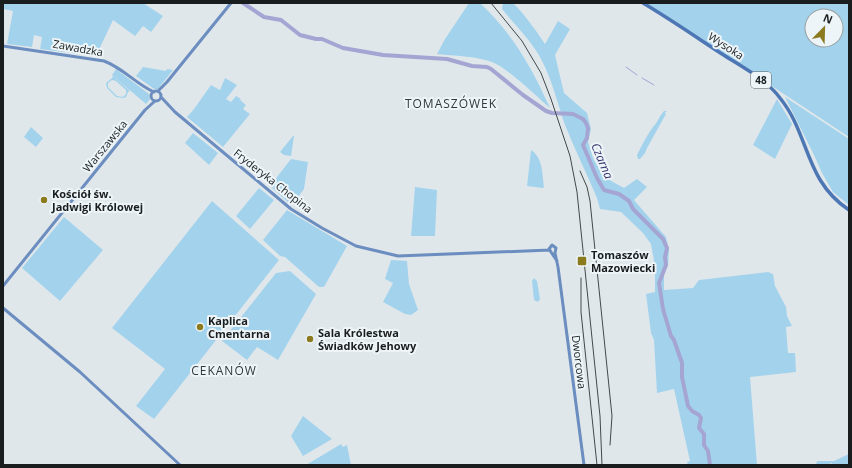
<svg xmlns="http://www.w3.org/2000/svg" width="852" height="468" font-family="'Open Sans',sans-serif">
<rect width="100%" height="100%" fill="#e0e7eb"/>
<path fill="#a3d3ec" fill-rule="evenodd" d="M3,3H143L163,16L151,32L143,26L135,36L113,20L96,56L40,49L42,37L34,35L32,47L7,44L13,11L3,9Z
M469,3H480C513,34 532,68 550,108C535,95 509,69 492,62C475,56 454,56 437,54L445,39Z
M503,3C505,3 509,2 512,3C518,5 540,36 545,44L558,21L570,29L555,55L564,93L587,113L591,129L588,142L593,158L604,177L624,188L637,179L647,187L634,200L666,237L669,250L668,265L664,272V290L693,288L699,280L768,272L773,274L775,286L786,307L787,316L792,326L786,327L788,353H795L796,372L750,377L757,465H688L687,462L690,461L674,389L657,393L654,340L651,333L646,294L655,292V266L651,244L643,233L621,212L600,209L597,198C587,174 575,150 565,125C557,102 552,79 540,57C530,39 515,25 502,9Z
M646,3H849V137ZM812,16H836V40H812Z
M143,67L166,71L167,69L173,70L158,89H154L136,76Z
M116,69L149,94L150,99L146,104L112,75Z
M113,76L130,91L128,92L126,97L124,98L116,97L107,88L106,83L112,78ZM112,80L116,81L126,90V94L123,97L117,96L108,87V83Z
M225,78L237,85L226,99L231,102L236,96L241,99L240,100L246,105L243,109L250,114L223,147L187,117L194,109L211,85L220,90Z
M785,97L849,139V205L833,192L822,173L814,155Z
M777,99L792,124L775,159L753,145Z
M664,111H666L667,112H665V113L666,114L647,148L645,153L640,159H638L637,155C642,145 647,135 653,127C658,122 659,116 664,111Z
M31,127L43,138L36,147L24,137Z
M193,133L218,153L209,165L185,143Z
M293,136H294L291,156L284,155L280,152Z
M531,150C543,158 542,173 544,187L543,188L527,186Z
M291,159L308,162L304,189L293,204H290L270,186Z
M415,187L437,190L435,236H411Z
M259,188L274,200L250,229L236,216Z
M212,201L279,260L154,419L136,406L165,369L112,328Z
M287,210L347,246L324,287H319L285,257L280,256L263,240Z
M64,217L103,250L60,301L22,268Z
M391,260L407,261L409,284L418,310L411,315L405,314L383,302L393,283L385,279Z
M290,271L316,294L278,360L257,347L247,360L222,341L276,273Z
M534,278L537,281L540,299L538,302L534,300L532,281Z
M303,416L332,439L303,456L291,436Z
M341,444L343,447L347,445L351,465H306Z
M849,454V465H832V463L827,465H816L817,461H834Z"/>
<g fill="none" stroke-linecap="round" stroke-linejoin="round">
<path stroke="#a5a5d3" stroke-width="1" d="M626,67L637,75
M642,78L654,85"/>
<path stroke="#a5a5d3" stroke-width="4" d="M243,3L264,17L281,20L300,35L316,39H322L343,48L383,55L447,59L472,66L487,67L491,69L523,95L546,111L552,113L573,114L583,119L586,123L588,128L587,138L583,145L597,178L604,190L619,194L629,201L633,209L663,239L667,248L665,257L666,265L659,283L663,309L671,336L674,340L682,363V377L688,406L692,411L699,415L701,418L699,428L704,434V445L708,451L710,465"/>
<path stroke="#6b8dbf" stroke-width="3" d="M3,46L104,61C123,68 136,84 154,92
M158,91L167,82L231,3
M151 96a5 5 0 1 1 10 0a5 5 0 1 1-10 0Z
M161,97L175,112L291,209L322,228L356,246L398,256L550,250
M557,261L549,249L552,245L556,248L555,253L558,267L584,465
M3,286L145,110L155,101
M3,308L80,372L180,465"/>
<path stroke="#4d77b4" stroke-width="3.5" d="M643,3C670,19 696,37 722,54C742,67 766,79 780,98C810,135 804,180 849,210"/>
<path stroke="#44484a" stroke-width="1" d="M491,3L522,41L541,73L551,99L570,156L577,192L600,416L602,465
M580,171L587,187L590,201L612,416L610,445
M581,278V312L597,465"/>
</g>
<g fill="#8c7a1f" stroke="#edf5f9" stroke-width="1.5">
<circle cx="44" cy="200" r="4"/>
<rect x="577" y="256" width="10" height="10" rx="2"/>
<circle cx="200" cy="327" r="4"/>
<circle cx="310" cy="339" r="4"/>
</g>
<g text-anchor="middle" stroke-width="4" stroke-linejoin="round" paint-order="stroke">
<rect fill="#edf5f9" stroke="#595e60" stroke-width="1" x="751" y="72" width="20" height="16" rx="3"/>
<g font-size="10" font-weight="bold" fill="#1a1d1e">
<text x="761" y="84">48</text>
</g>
<g font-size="11" fill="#1a1d1e" stroke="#edf5f9">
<text transform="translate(726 46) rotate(33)" y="4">Wysoka</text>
<text transform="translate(78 48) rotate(10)" y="4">Zawadzka</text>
<text transform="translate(105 146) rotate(-51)" y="4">Warszawska</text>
<text transform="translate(273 181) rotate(38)" y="4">Fryderyka Chopina</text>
<text transform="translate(579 362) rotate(83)" y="4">Dworcowa</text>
</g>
<g font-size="11" font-weight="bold" fill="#1a1d1e" stroke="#edf5f9" text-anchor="start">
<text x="52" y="198">Kościół św.<tspan x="52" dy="13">Jadwigi Królowej</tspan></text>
<text x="591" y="259">Tomaszów<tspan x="591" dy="13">Mazowiecki</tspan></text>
<text x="208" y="325">Kaplica<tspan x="208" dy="13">Cmentarna</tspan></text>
<text x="318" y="337">Sala Królestwa<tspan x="318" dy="13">Świadków Jehowy</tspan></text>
</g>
<g font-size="12" letter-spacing="1" fill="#32383b" stroke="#edf5f9">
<text x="451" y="108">TOMASZÓWEK</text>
<text x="224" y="375">CEKANÓW</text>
</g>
<g font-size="12" font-style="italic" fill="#3b356f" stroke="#edf5f9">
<text transform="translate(602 161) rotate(67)" y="4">Czarna</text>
</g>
</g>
<rect width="852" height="468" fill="none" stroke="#1a1d1e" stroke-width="8"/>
<g transform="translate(824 28) rotate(23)"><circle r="19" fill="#edf5f9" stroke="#999fa1"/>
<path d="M0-3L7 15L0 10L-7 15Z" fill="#8c7a1f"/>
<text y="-6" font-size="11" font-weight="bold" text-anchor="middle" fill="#1a1d1e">N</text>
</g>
</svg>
